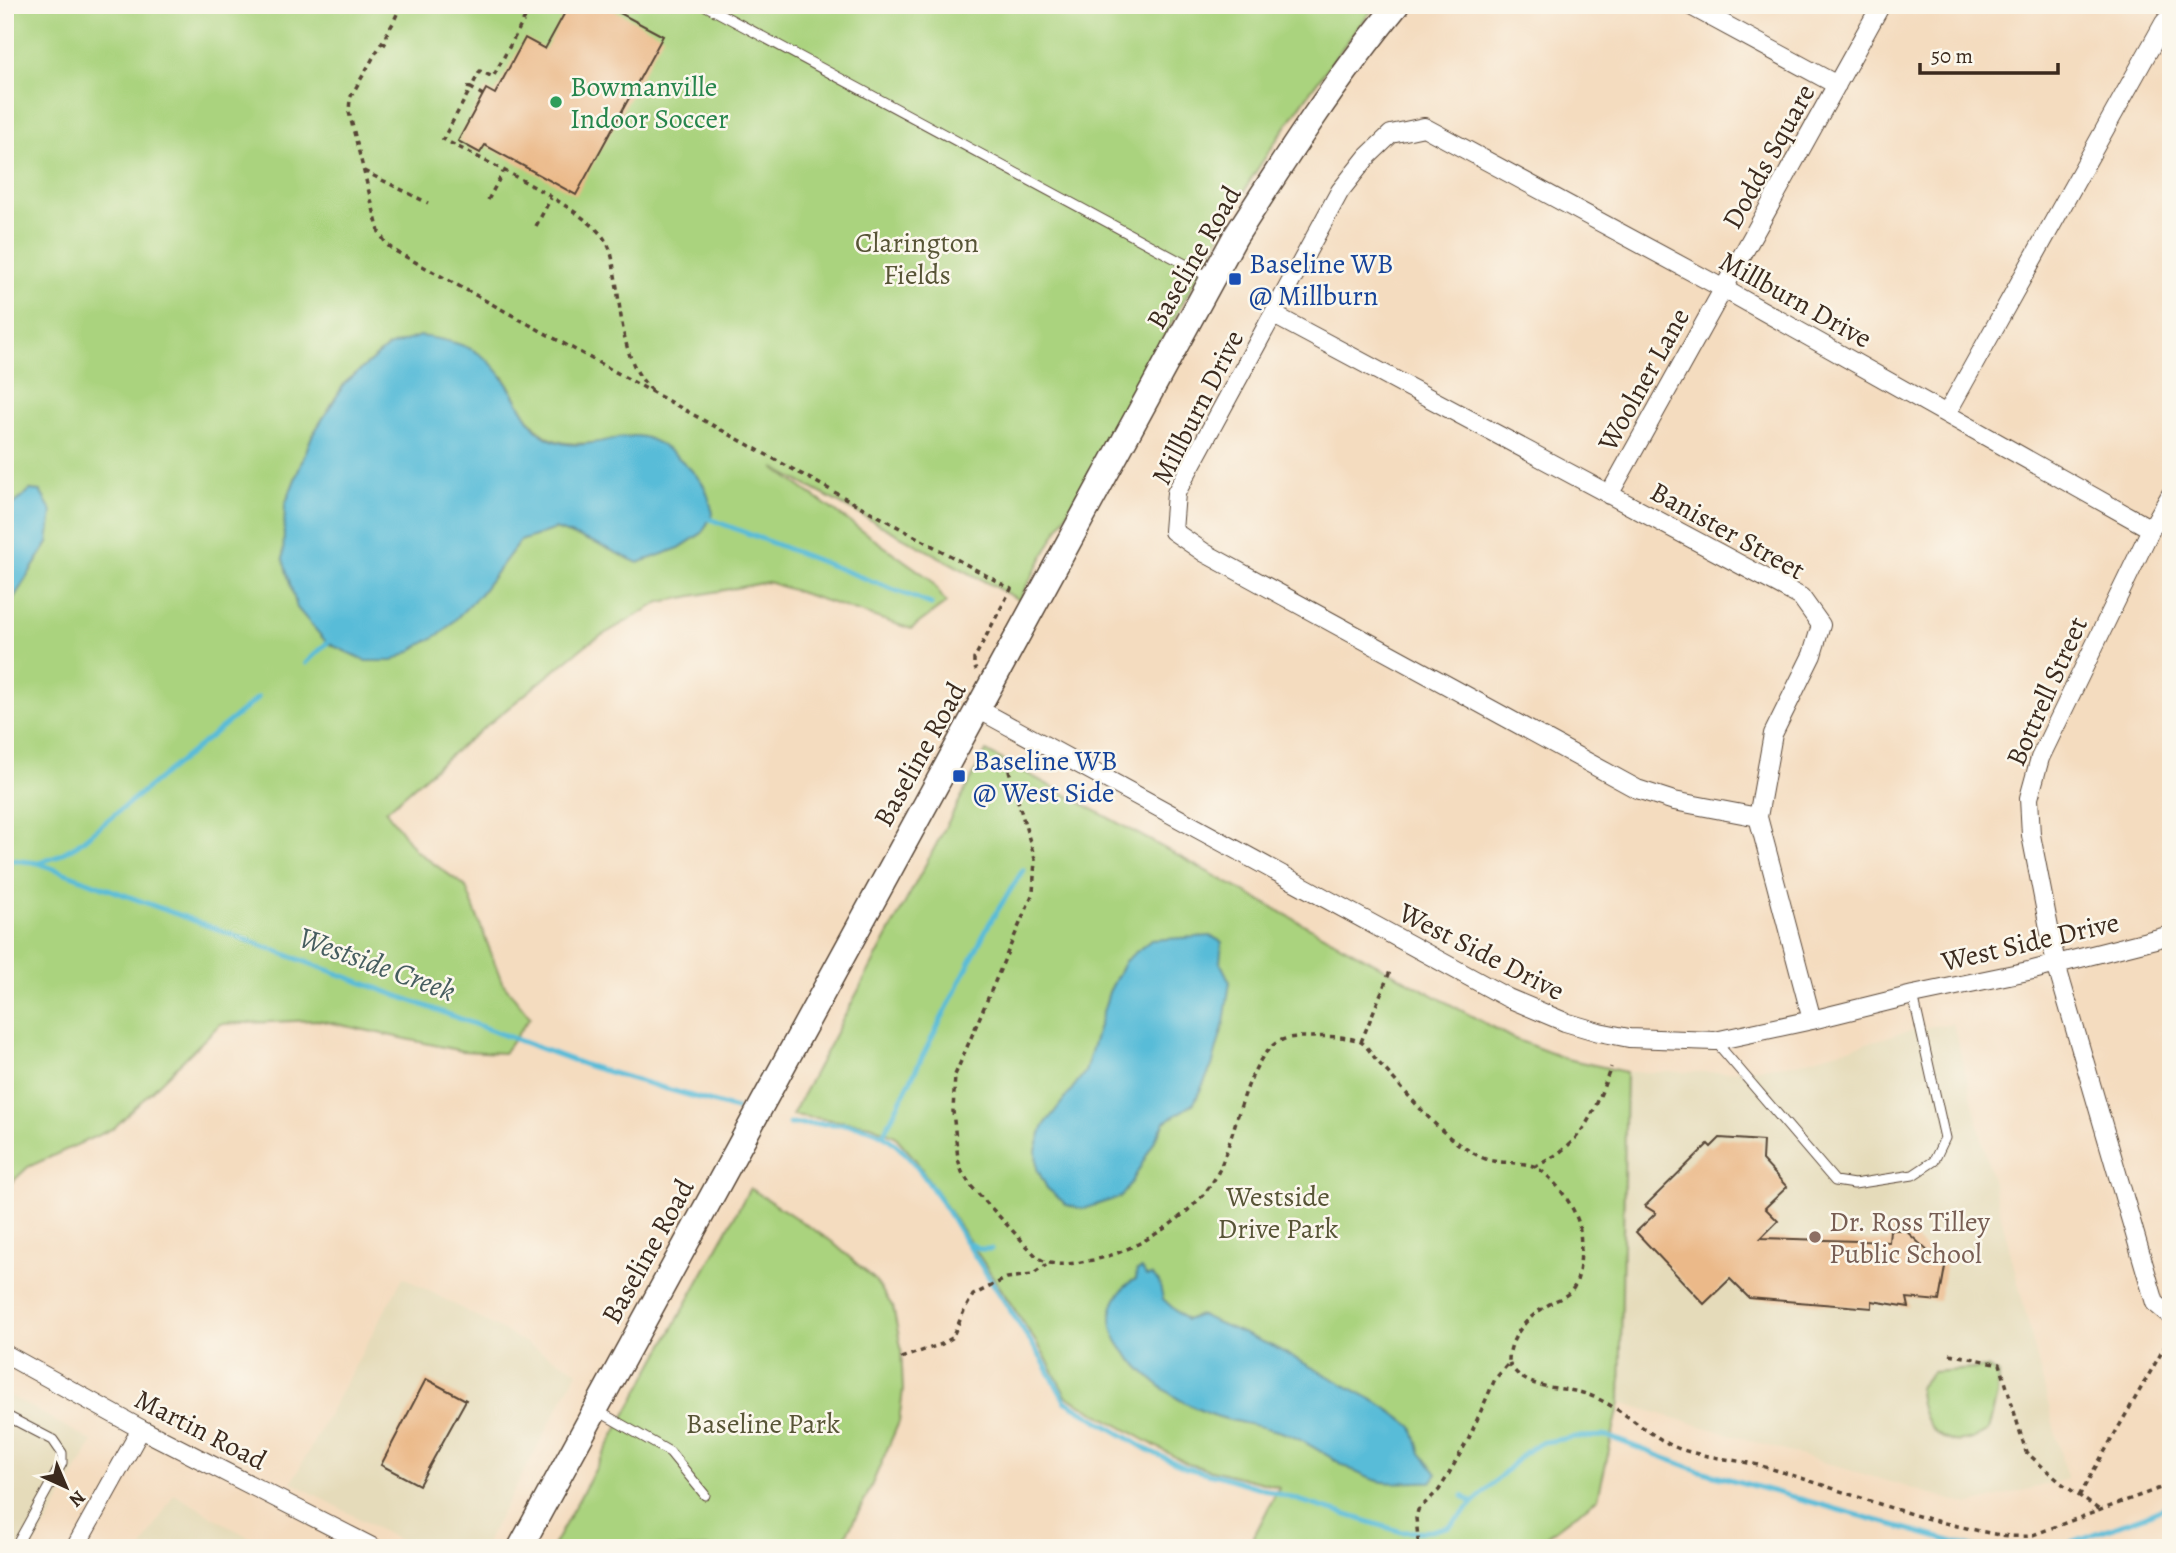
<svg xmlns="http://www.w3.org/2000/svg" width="2176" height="1553" font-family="Alegreya,serif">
<rect width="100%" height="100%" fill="#fbf7ec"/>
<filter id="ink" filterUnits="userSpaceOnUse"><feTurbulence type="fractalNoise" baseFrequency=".0143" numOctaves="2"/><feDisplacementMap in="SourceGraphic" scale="14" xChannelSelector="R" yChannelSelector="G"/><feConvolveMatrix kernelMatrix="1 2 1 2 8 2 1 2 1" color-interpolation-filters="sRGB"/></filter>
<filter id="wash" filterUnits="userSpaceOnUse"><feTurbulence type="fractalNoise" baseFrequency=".00686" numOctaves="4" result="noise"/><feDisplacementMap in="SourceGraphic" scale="28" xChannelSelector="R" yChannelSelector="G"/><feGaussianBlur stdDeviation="1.57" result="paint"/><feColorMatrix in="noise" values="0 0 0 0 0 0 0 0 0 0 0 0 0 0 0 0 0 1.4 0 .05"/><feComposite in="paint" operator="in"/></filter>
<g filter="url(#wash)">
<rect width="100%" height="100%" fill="#f4dcbf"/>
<path fill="#e5dbba" d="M1953,1023L2067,1479L1968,1505L1620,1402L1626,1072H1723L1794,1064L1911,1030Z
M403,1277L578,1371L483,1548H413L292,1482Z
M5,1393L93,1442L33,1548H5Z
M174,1494L267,1548H142Z"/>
<path fill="#aad37e" stroke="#727e4e" stroke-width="2" fill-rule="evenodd" d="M5,5H1376C1331,61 1290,118 1251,179L1019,600L774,468L930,579L946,603L911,629L768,582L660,602L587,644L443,761L386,811L415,850L466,887L502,982L530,1017L504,1053L462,1051L318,1020L220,1024L114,1128L28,1167L5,1189V612L48,543L31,490L5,512ZM388,347L504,377C535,433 543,453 612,440L713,513L702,533L679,548L593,542L555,529L520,541L480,594L285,505L312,436L345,383Z
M986,751L1512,1038L1567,1059L1626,1072L1620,1402L1598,1498L1530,1548H1248L1279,1487L1188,1464L1066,1396L1044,1354L915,1159L895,1136L871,1125L792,1115Z
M750,1188L831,1241L874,1279L893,1307L901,1347L903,1390L899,1422L866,1498L839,1548H552Z
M1988,1368L1998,1374L1997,1395L1988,1431C1947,1457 1920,1430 1919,1387L1932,1372Z"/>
<path fill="#59bcd8" stroke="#4a737b" stroke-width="2" d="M420,336C476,344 491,354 519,404C527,417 535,433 550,439C578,452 606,438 634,436C657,435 689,465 702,483C708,491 710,504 713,513L702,533L679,548L638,563L593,542L555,529L520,541L480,594L443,632L393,661H366L327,643L297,608L283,559L285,505L312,436L345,383L388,347Z
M30,490L40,491L52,512L48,543L5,612V512Z
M1211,936L1222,942L1220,962L1230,982L1224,1023L1212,1066L1194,1103L1165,1122L1132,1182L1121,1197L1083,1209L1067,1205L1047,1188L1037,1169L1036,1150L1043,1127L1085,1072L1109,992L1125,961L1151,940Z
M1142,1269L1146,1276L1152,1275L1159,1282L1163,1299L1186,1320L1200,1315L1272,1346L1384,1406L1413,1427L1421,1453L1437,1474L1431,1482C1416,1481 1398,1484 1383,1482C1355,1478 1317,1445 1287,1434C1265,1426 1242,1424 1219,1417C1185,1407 1159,1389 1135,1363C1122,1350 1111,1336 1111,1317C1111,1303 1123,1284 1136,1279L1137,1271Z"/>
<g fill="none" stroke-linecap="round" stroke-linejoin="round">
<path stroke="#59bcd8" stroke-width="5" d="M710,519L931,604
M306,663L327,643
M5,859L38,863L588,1066L736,1109
M38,863L56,857L77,845L258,698
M789,1124C817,1125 849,1120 875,1131C911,1146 945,1208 966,1242L980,1249H991
M883,1135L989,924L1023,870
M966,1242L1043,1361L1065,1401L1148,1450L1186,1468L1224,1477L1402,1532L1431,1531L1450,1526L1523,1454L1539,1443L1575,1437L1607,1436L1697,1470L1975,1548
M1463,1496L1473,1503
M2055,1548L2147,1515L2171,1504"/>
</g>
<g id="blocks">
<path fill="#ebb989" d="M569,5H605L663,36L576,195L485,145L480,153L458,141L486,89L495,94L525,38L545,49Z
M1720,1138L1763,1141L1762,1160L1787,1187L1765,1208L1778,1221L1761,1238L1889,1242L1890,1230H1905L1945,1267L1939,1301L1907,1298L1909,1307L1872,1301V1308L1749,1298L1730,1279L1704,1304L1636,1232L1656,1213L1645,1206L1708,1144L1711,1147Z
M426,1379L466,1400L419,1485L381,1465Z"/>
</g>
</g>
<g filter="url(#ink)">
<use href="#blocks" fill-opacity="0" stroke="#574536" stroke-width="2"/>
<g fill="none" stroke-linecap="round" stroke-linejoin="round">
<defs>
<path id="lane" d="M704,5L1211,278
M1715,1041L1835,1181L1854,1184L1913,1175L1934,1161L1945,1138L1913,995
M598,1411L670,1452L705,1495
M5,1415L53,1440L62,1453V1463L15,1548"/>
<path id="street" d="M1689,5L1837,85
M1274,315L1801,597L1821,625L1812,655L1773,734L1758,817L1812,1020
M1947,413L2164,23L2171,15
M2171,494L2151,529L2040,758L2029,798L2031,835L2056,964L2155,1303L2171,1316
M1609,495L1881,5
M978,709L1508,998L1565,1022L1599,1032L1629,1038L1715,1041L1812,1020L1913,995L2033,970L2171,935
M1758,817L1674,801L1637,789L1205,553L1173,531L1176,493L1340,191L1367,157L1391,134L1424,127L1724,289L2151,529
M5,1354L141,1429L374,1548
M75,1548L141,1429"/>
<path id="secondary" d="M520,1548L1235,237C1286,157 1337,78 1397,5"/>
</defs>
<use href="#lane" stroke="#574536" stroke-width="11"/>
<use href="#street" stroke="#574536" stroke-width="20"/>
<use href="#secondary" stroke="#574536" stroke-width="27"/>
<path stroke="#574536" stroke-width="3.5" stroke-dasharray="5 5" stroke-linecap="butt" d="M401,5L393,23L350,98L349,112L379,232L387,245L397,252L1011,589L974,659V666L976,670
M382,42L390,47
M467,87L471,88L480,71L493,77L532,5
M483,95L471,88L443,139C480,159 586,208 605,240C611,248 613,260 614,270C622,309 620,362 652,390
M364,171L428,203
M488,200L503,172
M536,226L551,198
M1006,760L1035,859L1033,893L955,1075L953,1111L958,1159L962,1172L971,1186L1037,1257C1053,1269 1074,1263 1093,1260C1135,1252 1191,1217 1214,1180C1235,1146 1245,1054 1282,1040C1292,1036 1303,1037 1313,1037C1325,1036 1350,1036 1361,1042C1367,1046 1373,1056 1378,1062C1401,1086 1433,1127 1460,1145C1470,1151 1481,1159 1493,1161C1505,1163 1518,1162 1530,1165C1549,1170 1575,1206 1579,1225C1582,1239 1582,1275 1574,1287C1568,1297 1557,1299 1548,1305C1527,1317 1508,1338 1509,1363L1495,1379L1469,1438L1447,1477L1439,1490L1418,1510L1416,1518L1419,1548
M1361,1042L1391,969
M1534,1167C1584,1144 1593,1115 1611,1067
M1950,1354L2000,1364L2026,1452L2061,1483L2101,1511
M901,1358L942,1344L952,1338L964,1311L973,1295L1007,1278L1032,1275L1046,1265
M1509,1363C1526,1393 1560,1384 1589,1395C1621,1407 1645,1433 1675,1447C1699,1457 1733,1459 1758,1465C1827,1484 1892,1512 1962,1527C1985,1532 2006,1538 2030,1536L2171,1484
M2079,1496L2171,1336
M1285,1548L1289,1543L1337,1548"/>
<use href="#lane" stroke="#fff" stroke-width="9"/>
<use href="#street" stroke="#fff" stroke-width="18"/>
<use href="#secondary" stroke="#fff" stroke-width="24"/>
</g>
</g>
<circle fill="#2e9e5b" stroke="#fbf7ec" stroke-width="2.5" cx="556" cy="102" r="7"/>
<g fill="#1a4fb4" stroke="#fbf7ec" stroke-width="2.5">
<rect x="1228" y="272" width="14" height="14" rx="3.5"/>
<rect x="952" y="769" width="14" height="14" rx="3.5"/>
</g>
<circle fill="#8d6e63" stroke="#fbf7ec" stroke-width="2.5" cx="1815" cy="1237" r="7"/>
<g text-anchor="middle" stroke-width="5" stroke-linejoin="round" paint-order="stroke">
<g font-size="28" fill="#27864d" stroke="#fbf7ec" text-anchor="start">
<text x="570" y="96">Bowmanville<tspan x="570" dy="32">Indoor Soccer</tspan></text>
</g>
<g font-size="28" fill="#3b2a1e" stroke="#fbf7ec">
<text transform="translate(1768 156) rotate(-61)" y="10">Dodds Square</text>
<text transform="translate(1193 257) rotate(-60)" y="10">Baseline Road</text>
<text transform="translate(1796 299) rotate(29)" y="10">Millburn Drive</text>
<text transform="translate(1643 379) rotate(-61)" y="10">Woolner Lane</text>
<text transform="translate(1197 407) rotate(-63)" y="10">Millburn Drive</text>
<text transform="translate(1728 530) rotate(29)" y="10">Banister Street</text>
<text transform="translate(2046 691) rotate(-66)" y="10">Bottrell Street</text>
<text transform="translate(919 754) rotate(-61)" y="10">Baseline Road</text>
<text transform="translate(2030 941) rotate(-13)" y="10">West Side Drive</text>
<text transform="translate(1482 951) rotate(27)" y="10">West Side Drive</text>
<text transform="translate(647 1251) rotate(-61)" y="10">Baseline Road</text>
<text transform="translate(201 1429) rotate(27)" y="10">Martin Road</text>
</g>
<g font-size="28" fill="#575436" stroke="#fbf7ec">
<text x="917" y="252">Clarington<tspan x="917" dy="32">Fields</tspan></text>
<text x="1278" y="1206">Westside<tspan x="1278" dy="32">Drive Park</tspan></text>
<text x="763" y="1433">Baseline Park</text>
</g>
<g font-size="28" fill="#164399" stroke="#fbf7ec" text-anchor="start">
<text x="1249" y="273">Baseline WB<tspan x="1249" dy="32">@ Millburn</tspan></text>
<text x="973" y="770">Baseline WB<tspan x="973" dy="32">@ West Side</tspan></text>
</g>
<g font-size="28" fill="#785e54" stroke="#fbf7ec" text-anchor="start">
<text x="1829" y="1231">Dr. Ross Tilley<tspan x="1829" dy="32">Public School</tspan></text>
</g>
<g font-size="30" font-style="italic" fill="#465d5f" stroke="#fbf7ec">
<text transform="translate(377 964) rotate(20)" y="10">Westside Creek</text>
</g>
</g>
<rect width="2176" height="1553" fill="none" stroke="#fbf7ec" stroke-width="28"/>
<g transform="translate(66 1487) rotate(136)" stroke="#fbf7ec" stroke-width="5" paint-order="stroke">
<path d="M0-5L12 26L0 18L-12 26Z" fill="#3b2a1e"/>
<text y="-10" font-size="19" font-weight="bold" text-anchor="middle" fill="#3b2a1e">N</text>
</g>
<path d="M1920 63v10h138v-10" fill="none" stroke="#3b2a1e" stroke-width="3.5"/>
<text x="1931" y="63" font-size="21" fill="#3b2a1e" stroke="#fbf7ec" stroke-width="5" paint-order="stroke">50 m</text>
</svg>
